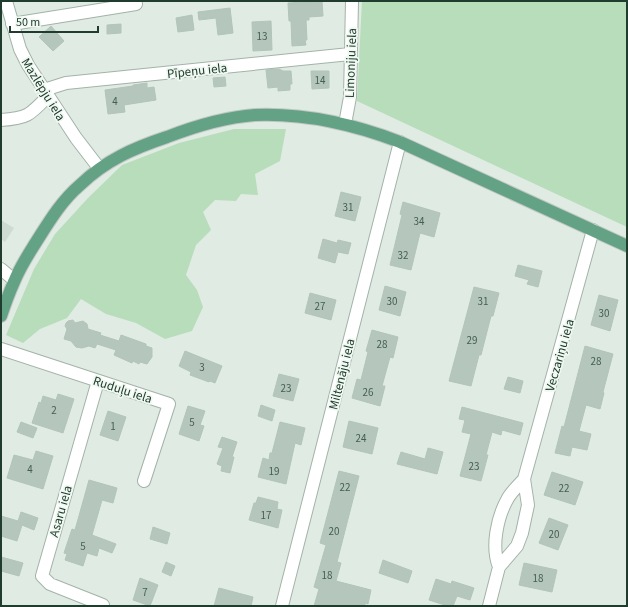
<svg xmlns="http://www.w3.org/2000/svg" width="628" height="607" font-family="'Source Sans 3',sans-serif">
<rect width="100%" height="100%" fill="#e0ebe3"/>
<path fill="#cedbd2" d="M1,220L14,228L5,242L1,239Z"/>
<path fill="#b8ddba" d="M362,1H627V227L357,101Z
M234,129H286L280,161L255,174L258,195L241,194L236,201L215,200L203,212L211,230L196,245L186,275L197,290L203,307L192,331L165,339L136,323L106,314L81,299L67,318L40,329L23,343L6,335L34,269L55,234L88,198L122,165L179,143Z"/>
<path fill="#b5c6bc" stroke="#b2c5b9" d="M322,1L323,16L309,17V20H306L307,40H305L306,45L292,46L291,21H289L288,3Z
M230,8L233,33L218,35L216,18L199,20L198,12Z
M192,15L194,30L178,32L176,18Z
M271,21L272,50L253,51L252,22Z
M121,24V33L107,34V25Z
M51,26L64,41L53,51L39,37Z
M279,69L283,71H291L292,84H290V90L278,91V87L268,88L266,70Z
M311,71H329V88L312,89Z
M225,77L226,86L214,87L213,78Z
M147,83V88L154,87L156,100L124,105L125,112L108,114L105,90L133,86V85Z
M341,192L361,197L355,221L335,216Z
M403,202L440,213L434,237L420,233L411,270L390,265L402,215L400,214Z
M323,239L337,243L338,240L351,243L348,254L338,252L335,263L318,258Z
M518,265L542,271L538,287L527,284L529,280L515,276Z
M385,286L406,292L400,316L379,310Z
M474,287L499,293L493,316H491L481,355H479L471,386L449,381Z
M310,293L336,300L331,320L305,313Z
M599,295L618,300L610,331L591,325Z
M73,320L75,323L83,321L87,324L88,329L101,333L100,335L119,341L121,335L146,344V346L152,348V357L147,364L140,362L139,364L133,361L132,363L114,355L116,350L97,344L95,348L89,346L82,348L76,347L71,341L64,339L67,329L65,326L66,323L68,321Z
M372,330L398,337L393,358L390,357L382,386H385L380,406L352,398L357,379L361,380L368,352L366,351Z
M585,346L613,354L603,392L604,393L600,409L586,405L579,431L591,434L587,450L572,447L570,456L555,453L562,426L564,427Z
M185,351L222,366L215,383L210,381L209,382L190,375L191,372L179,366Z
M279,374L299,379L293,401L273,396Z
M508,377L523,381L520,393L504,389Z
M58,394L74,399L63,433L32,423L39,402L41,403L43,396L56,400Z
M261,405L275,410L272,421L258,416Z
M188,406L205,411L200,425L204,426L199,441L179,434Z
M462,407L523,423L520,435L502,430L501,435L492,432L486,455H488L481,481L460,476L471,434L462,432L465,420L459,419Z
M108,411L126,417L118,441L100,435Z
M349,421L378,428L372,454L343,447Z
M21,422L37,428L33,438L17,432Z
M280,422L305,428L301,445L295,443L286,484L258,477L263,458L269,460L270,453H272Z
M222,437L237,442L232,457H234L230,473L221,471L222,466L217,464L223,448L218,447Z
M428,448L443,452L437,474L397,464L401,452L425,459Z
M36,451L53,456L43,489L7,478L14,455L33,460Z
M339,471L359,476L337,562L341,563L336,581L371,590L368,604L365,603V606H314L319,589L314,587L326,545L320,543Z
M552,472L583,482L575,505L544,495Z
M89,480L117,488L113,503L102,500L92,535L116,544L112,553L99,548L97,556L87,553L83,566L65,560L67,554L64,553L72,529L75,530Z
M258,497L278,502L277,509L282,510L278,528L249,520L254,503H256Z
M21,512L38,518L34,530L22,525L17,541L1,536V516L18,521Z
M549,518L568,525L558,550L539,543Z
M153,527L170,533L167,544L150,539Z
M1,557L23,563L19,576L1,571Z
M383,560L412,571L408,583L379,573Z
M166,562L175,566L171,576L162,572Z
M524,563L557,570L552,592L519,585Z
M140,578L158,585L150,606L133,600Z
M436,579L451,584L452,581L474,588L470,600L457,596L453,606H448L429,600Z
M219,588L253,597L251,606H214Z"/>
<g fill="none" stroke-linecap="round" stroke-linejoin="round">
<defs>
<path id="minor" d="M6,1L20,49L28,65L76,138L99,168
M12,24L136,4
M44,90L66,83L350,54
M1,120C28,118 30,115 48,96
M345,124L350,97L352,1
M1,269L14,280
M1,349L169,404L144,481
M98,381L42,576L50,584L103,605
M499,567C491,547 497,517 508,498C512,491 519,485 524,479L593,230
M282,606L400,142
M489,606L499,567L517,546L522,533L528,505L524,479"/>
<path id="major" d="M1,316C5,304 9,293 14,282C19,270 26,258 33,247C47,225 60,202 80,185C106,160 134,148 167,137C193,127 226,117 255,115C305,113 353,124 400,142L627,246"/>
</defs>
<use href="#minor" stroke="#a3b3a9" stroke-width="14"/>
<use href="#major" stroke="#c1c8c4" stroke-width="14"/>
<use href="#minor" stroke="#fff" stroke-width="12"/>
<use href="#major" stroke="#63a284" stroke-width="12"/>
</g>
<g text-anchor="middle" stroke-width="3.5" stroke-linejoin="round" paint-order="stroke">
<g font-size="11" fill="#455e52">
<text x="262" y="40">13</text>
<text x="320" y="84">14</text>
<text x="115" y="105">4</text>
<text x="348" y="211">31</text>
<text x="419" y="225">34</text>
<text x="403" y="259">32</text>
<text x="392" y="305">30</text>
<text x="483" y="305">31</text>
<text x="320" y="310">27</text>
<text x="604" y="317">30</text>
<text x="472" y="344">29</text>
<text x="382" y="348">28</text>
<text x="596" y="365">28</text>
<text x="202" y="371">3</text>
<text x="286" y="392">23</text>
<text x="368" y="396">26</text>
<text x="54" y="414">2</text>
<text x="192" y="426">5</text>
<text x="113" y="430">1</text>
<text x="361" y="442">24</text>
<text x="474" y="470">23</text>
<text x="30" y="473">4</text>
<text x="274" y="475">19</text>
<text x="345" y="491">22</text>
<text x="564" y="492">22</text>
<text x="266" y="519">17</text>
<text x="334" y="535">20</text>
<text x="554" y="538">20</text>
<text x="83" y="550">5</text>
<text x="327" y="579">18</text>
<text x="538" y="582">18</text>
<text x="145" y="596">7</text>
</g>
<g font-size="13" fill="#203c2e" stroke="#f0f8f2">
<text transform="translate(350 63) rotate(-88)" y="5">Limoniju iela</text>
<text transform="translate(197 70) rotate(-6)" y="5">Pīpeņu iela</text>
<text transform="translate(44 89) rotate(58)" y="5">Mazlēpju iela</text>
<text transform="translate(559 355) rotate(-74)" y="5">Veczariņu iela</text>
<text transform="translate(341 374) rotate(-76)" y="5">Miltenāju iela</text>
<text transform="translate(123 389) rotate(18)" y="5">Ruduļu iela</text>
<text transform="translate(60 511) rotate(-74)" y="5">Asaru iela</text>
</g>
</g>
<rect width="628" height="607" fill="none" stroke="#203c2e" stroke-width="4"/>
<path d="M10 26v6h88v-6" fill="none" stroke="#203c2e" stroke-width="2"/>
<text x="16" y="26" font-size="12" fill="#203c2e" stroke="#f0f8f2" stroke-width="3" paint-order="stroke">50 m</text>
</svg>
